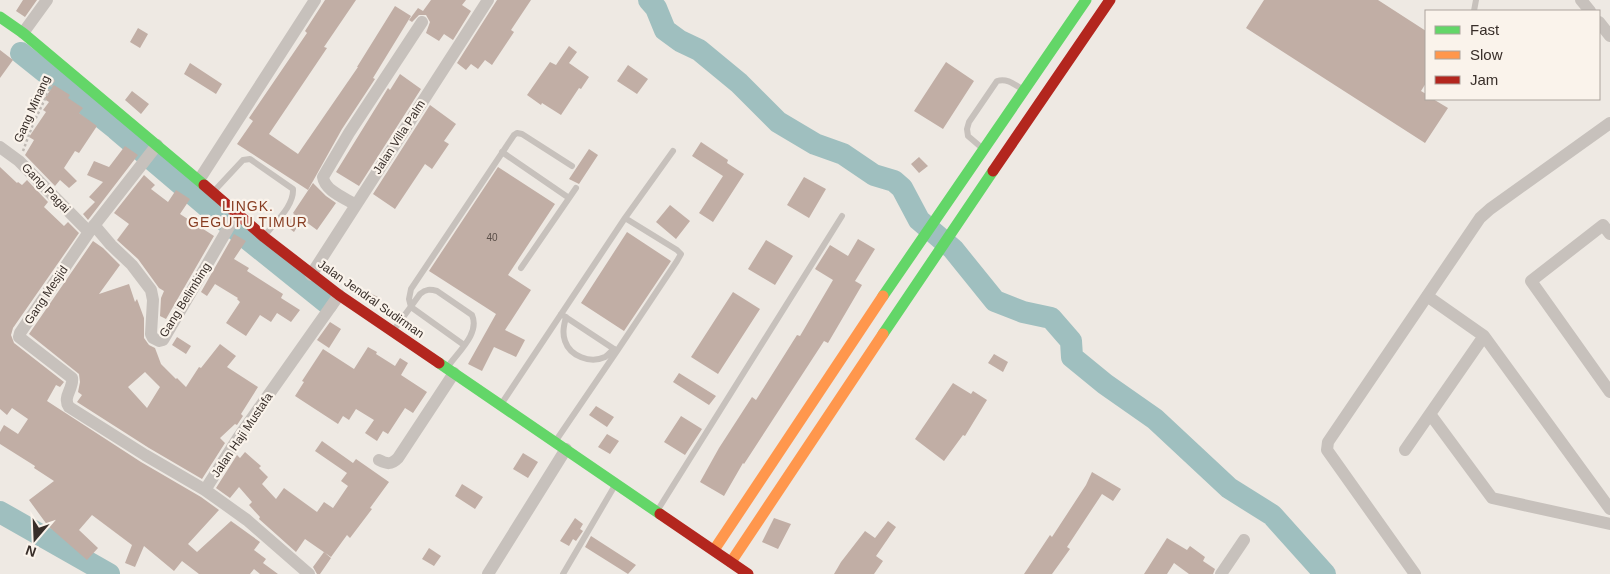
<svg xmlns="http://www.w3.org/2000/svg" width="1610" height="574" font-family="Arial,sans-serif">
<rect width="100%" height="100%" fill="#eee9e3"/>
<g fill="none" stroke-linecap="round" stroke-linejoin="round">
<path stroke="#9fbfbf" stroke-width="22" d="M649,0L656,8L665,30L680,41L699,50L739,83L778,122L815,144L843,154L874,175L894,181L902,188L919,220L953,249L995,301L1023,312L1051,318L1071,341L1072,357L1105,384L1155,419L1229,488L1272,515L1325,574
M21,53L116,129L209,208L327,303
M0,512L109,574"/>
</g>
<path fill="#c1aea5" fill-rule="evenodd" d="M23,0H37L25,17L16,11Z
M325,0H356L324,47L327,48L269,134L298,154L358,67H357L395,6L411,16L373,78L375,79L342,129L308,190L237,144L253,121L249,118L307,33L305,31Z
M431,0H466L462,5L471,11L453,40L444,34L439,41L426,33L430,22L426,15H419L412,22L409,20L418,8L423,11Z
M497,0H531L511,30L514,32L492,65L485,60L478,69L471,64L466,70L457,63Z
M1264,0H1378L1426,31V83L1421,91L1426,94V99H1433L1448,108L1425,143L1246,28Z
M138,28L148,34L140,48L130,42Z
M569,46L577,52L569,63L589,77L581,89L579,88L561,115L542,103L541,105L527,95L550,62L556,65Z
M0,50L13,60L0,78Z
M946,62L974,81L943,129L914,111Z
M190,63L222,84L216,94L184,74Z
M628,65L648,79L637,94L617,81Z
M400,74L421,89L359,186L336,172L388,88L390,90Z
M54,85L70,95L68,98L83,108L79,113L97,126L79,153L75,151L64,168L77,181L69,188L60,180L55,186L25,155L34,140L29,137L46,112L43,110L49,102L44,99Z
M132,91L149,104L141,114L125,100Z
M430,105L456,124L444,141L449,144L432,169L425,164L395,209L373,194Z
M701,142L728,160L727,163L744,174L713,222L699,213L723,176L692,156Z
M125,146L138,155L88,220L83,214L95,202L89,197L103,182L87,175L94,161L109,167Z
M589,149L598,155L579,184L569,179Z
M919,157L928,166L919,173L911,164Z
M0,167L17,183L18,182L22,185L27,180L48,202L44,207L64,226L68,222L79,233L13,328L11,335L14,343L64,382L60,387L56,385L47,401L141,462L201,497L219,510L188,544L197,552L231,521L260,542L254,550L266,559L263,563L278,574H260L254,569L250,574H199L182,561L174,571L144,546L135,567L125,563L132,545L92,515L79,530L98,548L87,560L48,526L29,500L54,481L34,468L35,466L0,444V432L4,425L18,434L28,419L12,408L7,415L0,409Z
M498,167L555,204L508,275L531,290L505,330L525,340L516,357L494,347L482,371L468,364L496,314L429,271Z
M144,175L155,185L151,189L168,202L176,190L190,199L180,214L214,236L166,319L160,316L161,298L164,291L159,288L138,259L117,240L129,224L114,213Z
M804,177L826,189L809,218L787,205Z
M313,183L326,196L336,203L317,230L302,219L294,232L286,226L294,214L293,213Z
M670,205L690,221L676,239L656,222Z
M627,232L671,261L624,331L581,303Z
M234,234L246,241L234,259L249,268L247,271L283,294L281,298L300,310L291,322L277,313L271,322L260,315L246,336L226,323L240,302L237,299L238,298L215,284L207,296L201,292Z
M858,239L875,249L855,281L862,285L828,343L824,341L744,464L743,463L724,496L700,482L719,448L752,397L756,400L797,335L800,336L833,280L815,269L830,245L848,256Z
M766,240L793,256L775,285L748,269Z
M93,241L103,248L120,265L99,294L129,284L135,302L137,299L144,318V338L149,345L155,348L161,364L176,379L177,378L186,387L199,367L201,368L220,344L236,356L227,367L258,387L241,414L243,416L237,425L235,424L220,438L225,443L202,479L149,448L77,402L82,395L78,392L80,382L79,374L29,334ZM145,372L160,387L147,408L128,387Z
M351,284L380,298L377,304L351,286Z
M733,292L760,309L718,374L691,357Z
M330,322L341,329L329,348L317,340Z
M177,337L191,346L186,354L172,345Z
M368,347L377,352L376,354L395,366L400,358L408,363L401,375L427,392L413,413L405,408L388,434L383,431L377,441L365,433L374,420L356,409L349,420L343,416L338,424L295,396L304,382L302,381L323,349L354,369Z
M994,354L1008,362L1003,372L988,363Z
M679,373L716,396L709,405L673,382Z
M953,383L971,394L973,391L987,400L965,436L963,435L944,461L915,439Z
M596,406L614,417L607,427L589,415Z
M681,416L702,429L685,455L664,442Z
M607,434L619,441L610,454L598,447Z
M322,441L353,463L356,459L389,482L370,508L372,509L350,538L347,535L331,557L305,539L296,552L259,519L260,517L249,505L252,502L239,487L230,498L216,488L237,455L240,458L245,452L261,466L259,468L268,477L262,484L276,499L284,488L317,512L324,502L333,508L348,486L341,481L347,473L315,451Z
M523,453L538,462L528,478L513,469Z
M1092,472L1121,489L1113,501L1102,494L1067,547L1070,549L1052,574H1024L1050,535L1052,537L1086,485Z
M462,484L483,497L475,509L455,496Z
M575,518L583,524L580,529L583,531L576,541L573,539L569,546L560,541Z
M774,518L791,524L778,549L762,542Z
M888,521L896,527L876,556L883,561L874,574H834L841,562L865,531L875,538Z
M591,536L636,565L628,574L585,547Z
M1167,538L1187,550L1190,546L1205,557L1203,561L1215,569L1213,574H1189L1174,563L1167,574H1144Z
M429,548L441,556L434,566L422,559Z
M324,552L331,558L320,574H317L313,567Z"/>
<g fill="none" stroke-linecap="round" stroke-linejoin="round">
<path stroke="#c0bab4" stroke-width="2.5" stroke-dasharray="2.5 2.5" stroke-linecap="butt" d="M23,151L33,124L54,80"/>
<path stroke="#c7c1bc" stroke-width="6" d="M1474,11L1476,0
M982,148L968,136L967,129L969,122L997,81C1007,78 1014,84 1022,89
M502,152L569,198
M216,189L243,160L250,159L293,189C294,206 276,221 266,234
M625,218L673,151
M521,268L576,188
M566,317C564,325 562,333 565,341C570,356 590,364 605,357C608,355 611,351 614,349
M396,327L420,294C426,289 430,289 437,291L472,315C480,333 459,351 449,365
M464,345L411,307L409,299L411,289L514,135L517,133L522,134L572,166
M504,400L625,218L677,250L681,254L677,261L617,351
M557,439L617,351L561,314
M659,508L842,216
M563,574L614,487"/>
<path stroke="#c7c1bc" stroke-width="12" d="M1581,0L1590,11
M1599,22L1610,36
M23,33L47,0
M157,145L89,232L20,333L19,337L72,378C74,388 62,397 69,407L145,455L205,490L247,520L309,574
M0,147L19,161L89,232
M199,180L315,0
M356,205C345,198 325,191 323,177L349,133L422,22
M94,225L111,245L132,265L151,290L153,300L151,334L153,338L159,341L163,340L166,335L237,213
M1610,234L1603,225L1531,281L1610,392
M311,275L488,0
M1427,296L1484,336L1610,509
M1430,414L1492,498L1610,524
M1405,450L1484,336
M379,460C387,464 391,465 398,458L454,373
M205,490L238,438L339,295
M488,574L566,449
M1221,574L1244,540
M1415,574L1327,450L1328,442L1480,218L1490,209L1610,123"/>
<path stroke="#63d668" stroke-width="11" d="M0,17L23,33L204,185
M883,296L1086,0
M883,334L993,171
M439,363L660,514"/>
<path stroke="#ff974d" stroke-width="11" d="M714,550L883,296
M731,562L883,334"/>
<path stroke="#b3261e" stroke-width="11" d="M993,171L1110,0
M204,185L264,237L339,295L439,363
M660,514L748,574"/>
</g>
<g text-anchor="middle" stroke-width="4.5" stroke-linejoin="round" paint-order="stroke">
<g font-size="10" fill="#5a4e48">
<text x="492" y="241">40</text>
</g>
<g font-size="12" fill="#382e29" stroke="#faf3eb">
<text transform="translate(32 109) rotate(-66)" y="4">Gang Minang</text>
<text transform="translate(399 137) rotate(-57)" y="4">Jalan Villa Palm</text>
<text transform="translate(46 188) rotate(46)" y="4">Gang Pagai</text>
<text transform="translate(46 295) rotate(-56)" y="4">Gang Mesjid</text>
<text transform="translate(371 299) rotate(35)" y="4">Jalan Jendral Sudirman</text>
<text transform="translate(185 300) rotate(-58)" y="4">Gang Belimbing</text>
<text transform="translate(242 435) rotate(-56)" y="4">Jalan Haji Mustafa</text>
</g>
<g font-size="14" letter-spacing="1" fill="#873d22" stroke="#faf3eb">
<text x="248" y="211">LINGK.<tspan x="248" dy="16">GEGUTU TIMUR</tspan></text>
</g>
</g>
<rect x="1425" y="10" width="175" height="90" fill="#faf3eb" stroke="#aca49d"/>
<rect x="1435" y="26" width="25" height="8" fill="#63d668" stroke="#aca49d"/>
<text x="1470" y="35" font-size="15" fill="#382e29">Fast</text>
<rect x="1435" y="51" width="25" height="8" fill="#ff974d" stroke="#aca49d"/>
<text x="1470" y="60" font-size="15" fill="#382e29">Slow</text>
<rect x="1435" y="76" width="25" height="8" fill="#b3261e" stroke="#aca49d"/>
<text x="1470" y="85" font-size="15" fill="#382e29">Jam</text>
<g transform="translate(35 539) rotate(199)" stroke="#faf3eb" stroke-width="4" paint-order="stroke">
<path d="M0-4L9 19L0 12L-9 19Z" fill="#382e29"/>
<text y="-8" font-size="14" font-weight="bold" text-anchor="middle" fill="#382e29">N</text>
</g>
</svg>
